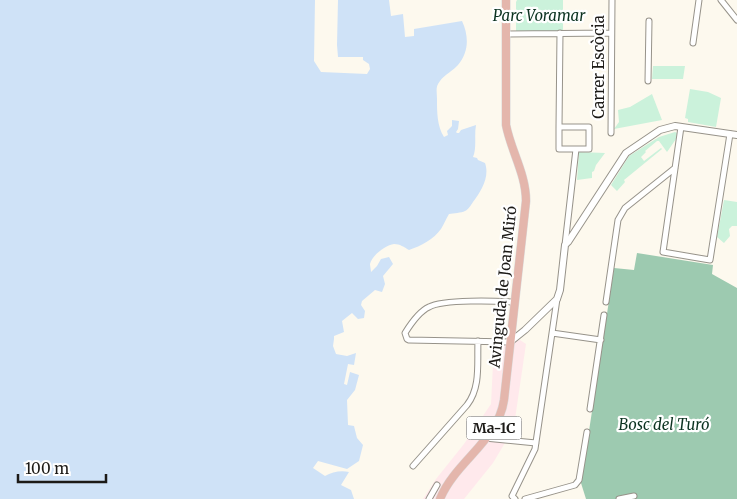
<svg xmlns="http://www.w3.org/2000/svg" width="737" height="499" font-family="Merriweather,serif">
<rect width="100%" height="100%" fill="#fdf9ee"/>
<path fill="#ffe9ec" d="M520,340L526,344L515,419L509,436L493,463L464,499H423L436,479L464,444L491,404L494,344H505Z"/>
<path fill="#cbf2db" d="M517,0H563V31L516,32V2Z
M653,66H685L683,79H652Z
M690,89L708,92L721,98L716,127L688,122V119L685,118Z
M652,94L662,120L614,129L619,122L618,110L630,107Z
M675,132L677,133L676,139L667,152L659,141H657L645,151L646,152L641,157L644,161L661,148L662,149L624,180L625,182L617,191L611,185L629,156L659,137Z
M579,152L605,153L596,165L594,171L592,172V178L577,180Z
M724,200L737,202V226H732L729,229L730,236L724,243L717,237Z"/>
<path fill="#9dcab0" d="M637,253L713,265L712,274L737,288V499H586L581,483L614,268L634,270Z"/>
<path fill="#cfe2f7" d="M0,0H315L314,61L321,72L367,74L370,69L369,64L363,60V57H338L337,45L338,0H389L391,16L403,14L405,37L414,36V29L462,21C469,36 469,52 458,65C453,71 445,74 440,81C435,87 437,92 437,99C437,112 437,126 444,137L448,135L447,131L452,126V120L459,121L458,129L456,132L457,133H459L461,130L476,125C474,136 477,148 473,157L477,158L478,160L485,163C490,177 481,191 473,202C471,205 468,210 465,211C461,213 454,213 449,214C446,219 444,224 441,229C434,239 421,246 409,250C404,247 400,244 394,244C386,245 372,255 370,264C370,265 371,270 371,272L377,266L381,259L389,257L393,264L383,276L385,284L382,292L375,290L362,301L361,305L365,311L364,318L358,319L352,313L342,321L344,332L334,336V339L333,346L336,354L347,356L356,353L354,365L348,364L344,384L347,385L350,372L359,375L355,390L347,400L348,425L354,426L357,438L363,445L359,461L347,469L318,461L313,468L325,476C332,472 341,470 349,472L341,485L351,490L354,499H0Z"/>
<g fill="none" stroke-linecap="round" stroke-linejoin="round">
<defs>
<path id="minor" d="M721,0L737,20
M506,34L611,33
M693,43L699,0
M648,81L649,21
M559,127H589V149H559Z
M559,127L560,33
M681,127L663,252L710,260L730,134
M611,133L612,0
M565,245L576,149
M606,302L618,220L625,208L675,168
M552,333L601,340
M510,342L409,340L407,339L405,333C410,325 420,311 429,307C443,299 497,301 515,302
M590,409L604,315
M485,438L536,443
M413,466L467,405C481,387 477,363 478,341
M429,499L437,485
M515,499L512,496L535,449L557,299
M525,499L575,485L579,480L587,432
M619,499L634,496"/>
<path id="tertiary" d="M510,342L525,330L557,299L560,290L565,245L568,242L626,153L660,130L675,126L737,135"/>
<path id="primary" d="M440,499C455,462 498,441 504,400L526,201C526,174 511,151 506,125V0"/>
</defs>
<use href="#minor" stroke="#97938a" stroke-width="7"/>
<use href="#tertiary" stroke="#97938a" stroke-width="8"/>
<use href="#primary" stroke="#dbdada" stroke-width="9"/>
<use href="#minor" stroke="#fff" stroke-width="5"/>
<use href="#tertiary" stroke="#fff" stroke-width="6"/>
<use href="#primary" stroke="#e4b6ac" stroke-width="8"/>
</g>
<g text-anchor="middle" stroke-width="4.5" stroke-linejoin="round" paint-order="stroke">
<rect fill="#fff" stroke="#605f5d" stroke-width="1" x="466.5" y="416.5" width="55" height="23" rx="4"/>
<g font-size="14" font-weight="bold" fill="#1c1a17">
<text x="494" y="433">Ma-1C</text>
</g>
<g font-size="15" font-style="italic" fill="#0c3321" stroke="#fff">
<text x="539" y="21">Parc Voramar</text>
<text x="664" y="430">Bosc del Turó</text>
</g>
<g font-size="15" fill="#1c1a17" stroke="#fff">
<text transform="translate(599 67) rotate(-90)" y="5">Carrer Escòcia</text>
<text transform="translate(503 287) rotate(-84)" y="5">Avinguda de Joan Miró</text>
</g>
</g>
<path d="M18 474v8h88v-8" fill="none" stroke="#1c1a17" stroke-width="2.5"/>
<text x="25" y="474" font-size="15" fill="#1c1a17" stroke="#ffffff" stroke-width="4" paint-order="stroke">100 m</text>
</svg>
